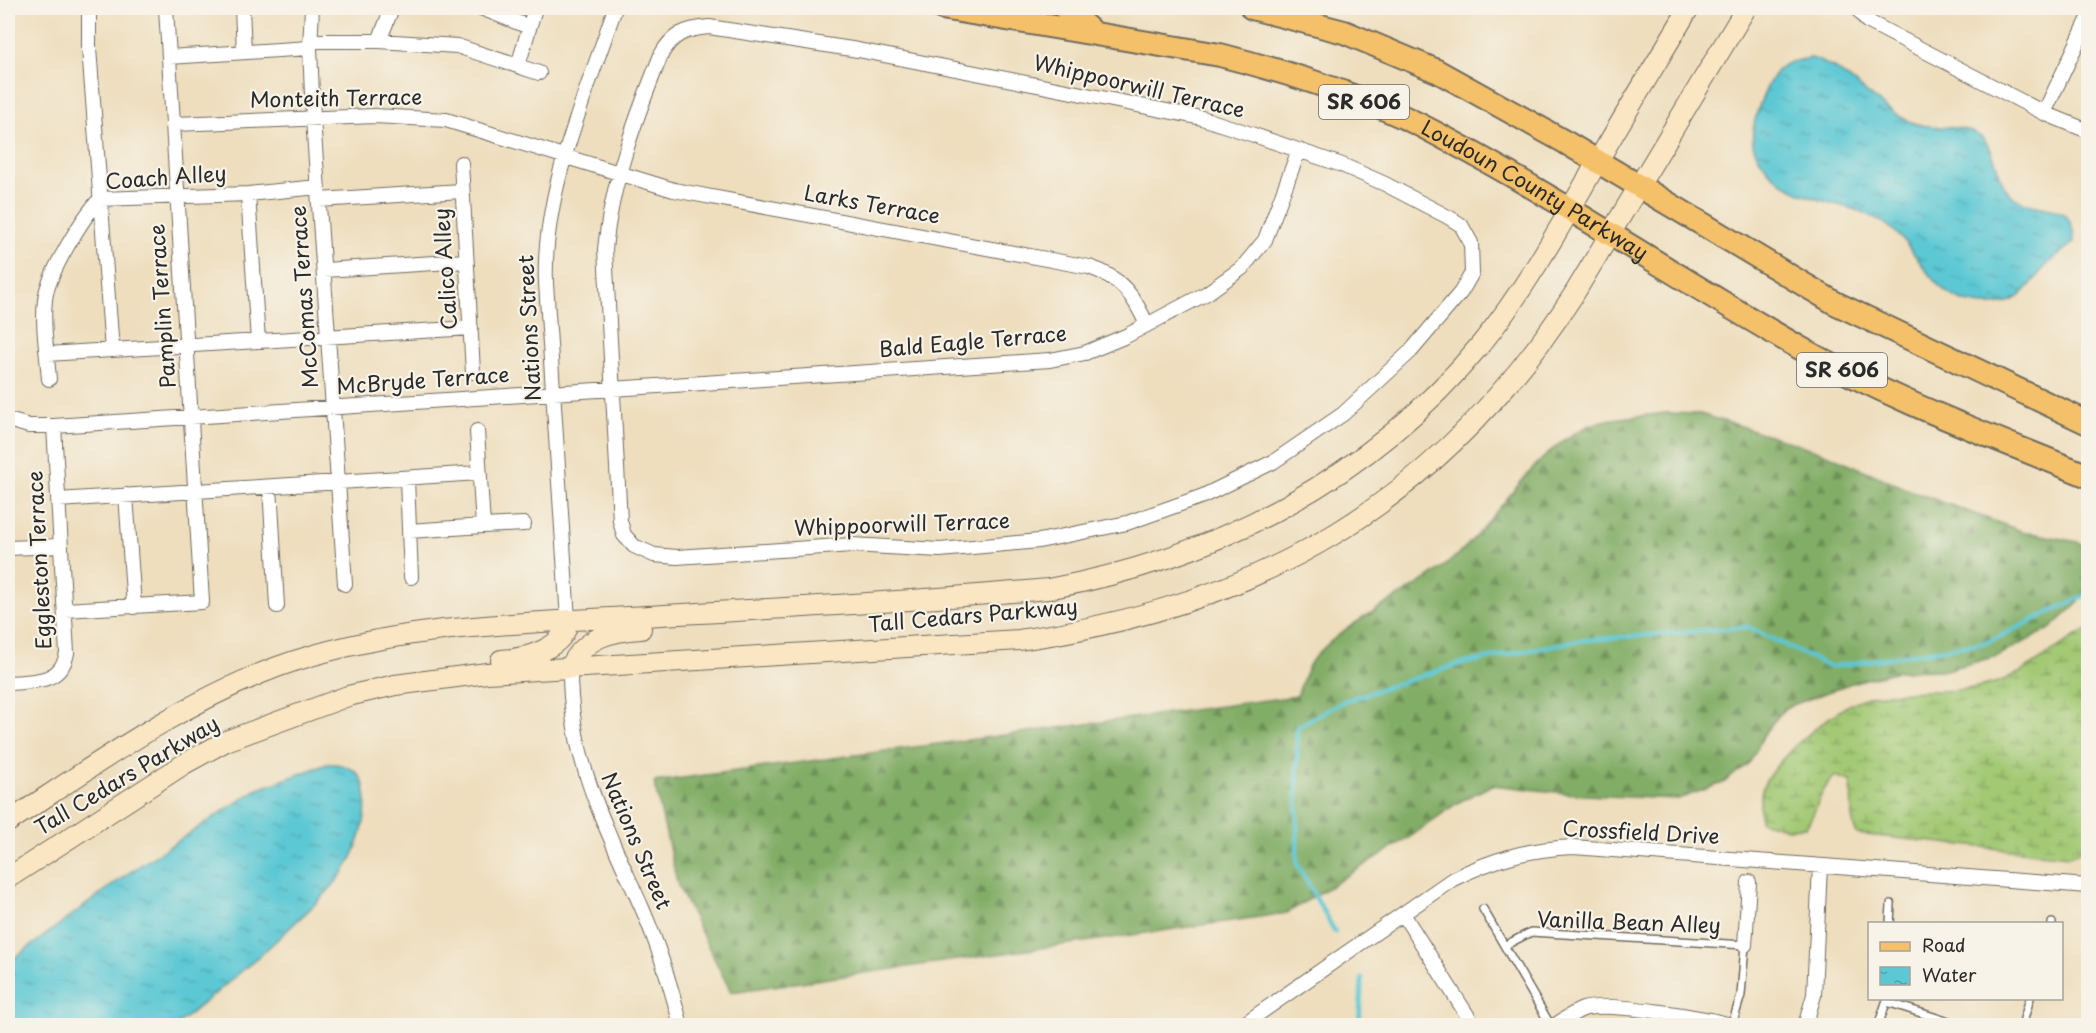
<svg xmlns="http://www.w3.org/2000/svg" width="2096" height="1033" font-family="'Playpen Sans',sans-serif">
<defs>
<pattern id="forest-firs" width="22" height="20" patternUnits="userSpaceOnUse" patternTransform="scale(1.5)"><rect width="22" height="20" fill="#82ad66"/><path d="M5 1l3.5 6h-7zM16 11l3.5 6h-7z" fill="#6b8d54"/></pattern>
<pattern id="wetland-marsh" width="20" height="14" patternUnits="userSpaceOnUse" patternTransform="scale(1.5)"><rect width="20" height="14" fill="#a3c974"/><path d="M1 5h8M5 5V1M11 12h8M15 12V8" fill="none" stroke="#85a35f"/></pattern>
<pattern id="water-ripples" width="26" height="14" patternUnits="userSpaceOnUse" patternTransform="scale(1.5)"><rect width="26" height="14" fill="#5cc8d4"/><path d="M2 4q2-2 4 0t4 0M15 11q2-2 4 0t4 0" fill="none" stroke="#4ca3ac"/></pattern>
</defs>
<rect width="100%" height="100%" fill="#f7f3e8"/>
<filter id="ink" filterUnits="userSpaceOnUse"><feTurbulence type="fractalNoise" baseFrequency=".0167" numOctaves="2"/><feDisplacementMap in="SourceGraphic" scale="12" xChannelSelector="R" yChannelSelector="G"/><feConvolveMatrix kernelMatrix="1 2 1 2 8 2 1 2 1" color-interpolation-filters="sRGB"/></filter>
<filter id="wash" filterUnits="userSpaceOnUse"><feTurbulence type="fractalNoise" baseFrequency=".008" numOctaves="4" result="noise"/><feDisplacementMap in="SourceGraphic" scale="24" xChannelSelector="R" yChannelSelector="G"/><feGaussianBlur stdDeviation="1.35" result="paint"/><feColorMatrix in="noise" values="0 0 0 0 0 0 0 0 0 0 0 0 0 0 0 0 0 1.4 0 .05"/><feComposite in="paint" operator="in"/></filter>
<g filter="url(#wash)">
<rect width="100%" height="100%" fill="#eedebe"/>
<path fill="url(#forest-firs)" stroke="#566c48" stroke-width="1.5" d="M1665,413L1700,414L1750,429L1827,454L1912,491L2021,531L2078,542L2088,548V585L2076,605L2050,629L1997,656L1946,670L1898,671L1854,682L1785,708L1766,731L1750,762L1723,783L1678,799L1583,795L1492,785L1457,803L1413,835L1287,913L731,992L678,886L654,782L1297,696C1302,685 1305,668 1314,658C1350,617 1406,598 1448,563C1496,524 1527,457 1584,428C1607,416 1639,417 1665,413Z"/>
<path fill="url(#wetland-marsh)" stroke="#677a50" stroke-width="1.5" d="M2088,630V842L2084,850L2069,856L1857,834C1848,817 1854,800 1850,781L1835,776C1817,793 1819,808 1806,827L1785,828L1760,821C1760,807 1759,793 1766,781C1782,753 1840,703 1871,696C1916,687 1962,697 2006,679C2035,668 2059,643 2088,630Z"/>
<path fill="url(#water-ripples)" stroke="#447a80" stroke-width="1.5" d="M1811,58C1851,70 1874,107 1911,122C1933,132 1963,121 1982,138C1999,153 1995,184 2015,198C2040,215 2073,197 2074,242C2066,249 2058,255 2050,262C2029,281 2025,305 1990,305C1930,306 1925,253 1887,225C1852,200 1809,207 1775,177C1767,170 1755,154 1753,143C1750,125 1768,74 1784,65C1792,60 1802,60 1811,58Z
M327,764C346,763 363,770 365,792C369,819 357,853 342,874C330,891 313,906 298,920C262,955 223,987 184,1019L176,1026L8,1025V963L130,872L256,790Z"/>
<g fill="none" stroke-linecap="round" stroke-linejoin="round">
<path stroke="#5cc8d4" stroke-width="4.5" d="M1335,932L1297,864V727L1344,701L1456,665L1574,641L1748,627L1830,667L1988,642L2088,594
M1359,1026L1362,978"/>
</g>
</g>
<g filter="url(#ink)">
<g fill="none" stroke-linecap="round" stroke-linejoin="round">
<defs>
<path id="lane" d="M1483,909L1551,1026
M1890,924L1891,904
M2052,924V923
M1506,945L1531,932L1745,945L1741,995L1732,1025
M1887,1002L1962,1026
M1878,1026L1887,1000
M2022,1026L2030,998"/>
<path id="street" d="M89,8V48L112,350
M242,8L244,52
M312,8L310,48L313,118L345,584
M481,8L529,27
M1857,8L1867,21L2044,113L2088,131
M709,27L858,50L1042,86L1202,118L1248,133L1342,165L1385,184L1450,218L1461,225L1471,243L1472,273L1461,292L1411,351L1343,414L1273,462L1203,496L1127,523L1039,541L940,550L852,545L677,557L654,555L634,546L624,535L620,521L605,250C611,184 636,117 661,55C672,34 686,29 709,27Z
M310,41H379L392,8
M379,41L457,46L539,73
M169,57L310,48
M518,66L535,8
M2044,113L2088,20
M175,124L375,116L446,120L674,190L1089,267C1121,277 1134,296 1147,325
M461,163L473,372
M248,194L258,341
M319,200L462,191
M324,270L466,261
M47,354L471,328
M49,379C47,353 42,326 45,300C47,275 83,217 100,199L248,194L318,187
M8,420L29,426H54L1050,360L1085,353L1126,336L1207,293L1242,268L1265,240L1299,150
M477,431L483,526L524,524
M407,479L411,577
M270,487L277,606
M126,495L134,607
M58,500L479,473
M409,531L483,526
M8,548L60,546
M65,610L202,602L166,8
M568,620L546,283C542,192 587,93 615,8
M570,668C569,759 606,827 642,908C658,945 671,986 681,1026
M8,683C33,681 61,684 67,653L54,426
M1403,914L1474,1026
M1745,945L1749,882
M1241,1026L1453,879C1493,859 1529,849 1573,847L2088,886
M1554,1026C1563,1020 1573,1013 1583,1009C1606,1001 1708,1018 1734,1026
M1805,1026L1814,995L1820,866"/>
<path id="secondary" d="M501,660C524,659 566,649 568,620
M570,668C584,637 611,631 641,629
M8,822C95,765 179,704 277,667C390,626 509,624 628,617C768,609 908,602 1048,589C1217,558 1371,478 1481,344C1526,289 1561,225 1596,164C1627,111 1658,60 1689,8
M8,878L184,764L226,741L348,696L395,685L487,673L1019,640C1262,606 1440,502 1574,294L1746,8"/>
<g id="primary">
<path id="s1" d="M942,8L1220,55C1291,73 1375,100 1439,135C1562,200 1679,279 1800,348C1892,400 1991,436 2088,476"/>
<path d="M1065,8L1092,32"/>
<path d="M1252,8L1344,32L1437,71L1565,142L1835,303L2088,423"/>
</g>
</defs>
<use href="#lane" stroke="#6f6a5e" stroke-width="10"/>
<use href="#street" stroke="#6f6a5e" stroke-width="16"/>
<use href="#secondary" stroke="#6f6a5e" stroke-width="22"/>
<use href="#primary" stroke="#6f6a5e" stroke-width="26"/>
<use href="#lane" stroke="#fff" stroke-width="7"/>
<use href="#street" stroke="#fff" stroke-width="14"/>
<use href="#secondary" stroke="#fbe6c3" stroke-width="20"/>
<use href="#primary" stroke="#f4c16a" stroke-width="22"/>
</g>
</g>
<g text-anchor="middle" stroke-width="4.5" stroke-linejoin="round" paint-order="stroke">
<g fill="#f7f3e8" stroke="#686764" stroke-width="1.5">
<rect x="1319" y="85" width="90" height="34" rx="4.5"/>
<rect x="1797" y="353" width="90" height="34" rx="4.5"/>
</g>
<g font-size="20" font-weight="bold" fill="#2b2b2b">
<text x="1364" y="109">SR 606</text>
<text x="1842" y="377">SR 606</text>
</g>
<g font-size="21" fill="#2b2b2b" stroke="#f7f3e8">
<text transform="translate(1139 87) rotate(13)" y="7">Whippoorwill Terrace</text>
<text transform="translate(336 99) rotate(-1)" y="7">Monteith Terrace</text>
<text transform="translate(166 178) rotate(-4)" y="7">Coach Alley</text>
<text dy="7" stroke="none"><textPath href="#s1" startOffset="626">Loudoun County Parkway</textPath></text>
<text transform="translate(872 205) rotate(10)" y="7">Larks Terrace</text>
<text transform="translate(446 269) rotate(-94)" y="7">Calico Alley</text>
<text transform="translate(305 297) rotate(-94)" y="7">McComas Terrace</text>
<text transform="translate(163 306) rotate(-94)" y="7">Pamplin Terrace</text>
<text transform="translate(530 328) rotate(-93)" y="7">Nations Street</text>
<text transform="translate(973 342) rotate(-5)" y="7">Bald Eagle Terrace</text>
<text transform="translate(423 381) rotate(-4)" y="7">McBryde Terrace</text>
<text transform="translate(902 525) rotate(-2)" y="7">Whippoorwill Terrace</text>
<text transform="translate(40 560) rotate(-93)" y="7">Eggleston Terrace</text>
<text transform="translate(973 616) rotate(-5)" y="7">Tall Cedars Parkway</text>
<text transform="translate(127 776) rotate(-31)" y="7">Tall Cedars Parkway</text>
<text transform="translate(1641 833) rotate(3)" y="7">Crossfield Drive</text>
<text transform="translate(636 841) rotate(67)" y="7">Nations Street</text>
<text transform="translate(1629 923) rotate(2)" y="7">Vanilla Bean Alley</text>
</g>
</g>
<rect width="2096" height="1033" fill="none" stroke="#f7f3e8" stroke-width="30"/>
<rect x="1868" y="922" width="195" height="78" fill="#f7f3e8" stroke="#a5a39c" stroke-width="1.5"/>
<rect x="1880" y="942" width="30" height="9" fill="#f4c16a" stroke="#a5a39c" stroke-width="1.5"/>
<text x="1922" y="952" font-size="18" fill="#2b2b2b">Road</text>
<rect x="1880" y="967" width="30" height="18" fill="url(#water-ripples)" stroke="#a5a39c" stroke-width="1.5"/>
<text x="1922" y="982" font-size="18" fill="#2b2b2b">Water</text>
</svg>
